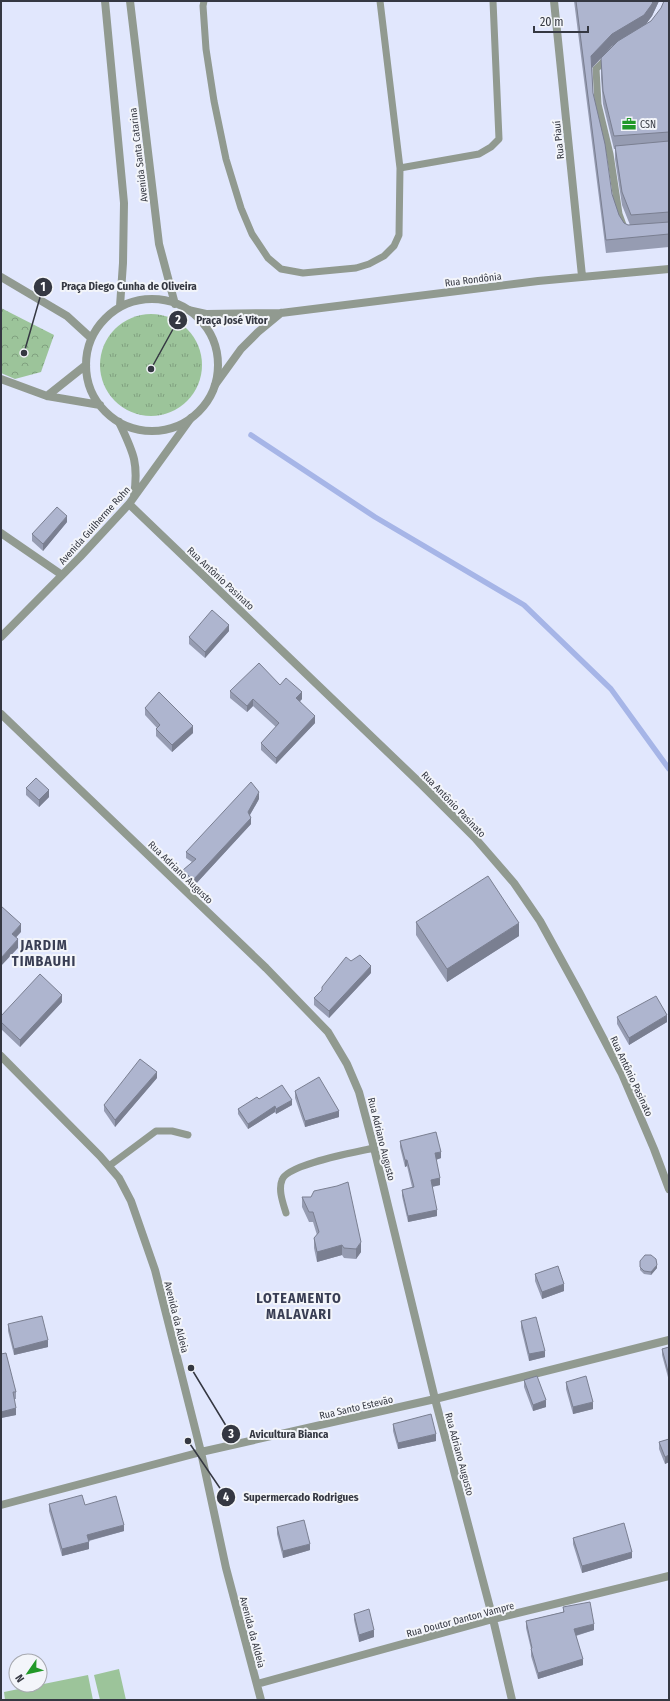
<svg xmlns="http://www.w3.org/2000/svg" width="670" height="1701" font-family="'Fira Sans Condensed',sans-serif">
<defs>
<pattern id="grass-tufts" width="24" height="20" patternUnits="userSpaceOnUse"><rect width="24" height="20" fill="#9cc49a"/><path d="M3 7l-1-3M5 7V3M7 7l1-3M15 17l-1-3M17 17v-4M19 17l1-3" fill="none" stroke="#80a07f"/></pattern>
<pattern id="park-crowns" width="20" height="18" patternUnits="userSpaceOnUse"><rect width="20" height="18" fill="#9cc49a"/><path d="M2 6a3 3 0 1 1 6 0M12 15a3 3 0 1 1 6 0" fill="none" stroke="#80a07f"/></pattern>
</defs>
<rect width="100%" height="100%" fill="#e1e7fd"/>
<path fill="url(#grass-tufts)" d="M100 365a51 51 0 1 1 102 0a51 51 0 1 1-102 0Z"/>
<path fill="url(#park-crowns)" d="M1,308L54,335L41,372L15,379L1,373Z"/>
<path fill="#9cc49a" d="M119,1669L126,1700H100L94,1675Z
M88,1675L93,1700H5L4,1692Z"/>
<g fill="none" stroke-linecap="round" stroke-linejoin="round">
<path stroke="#a6b5e7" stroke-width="5.5" d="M251,435L375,517L524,605L611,689L669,769"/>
<path stroke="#919a90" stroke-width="7" d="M204,1L203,6L206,49L214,101L226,159L241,208L252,234L268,258L281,269L303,273L356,268L369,264L384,256L394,246L399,235L400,168L380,1
M608,57L596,69L598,104L610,154L619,214L623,225
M400,168L479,154L491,147L499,139L493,1
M109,1166L156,1131H172L188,1135
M286,1213C283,1203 278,1190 282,1180C287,1164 357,1152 374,1148"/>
<path stroke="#919a90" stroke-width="8" d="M554,1L582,276
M188,310L206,314L281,313L538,281L669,269
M215,385L241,349L258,332L281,313
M119,422C133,452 139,462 134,496
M129,504L421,784L475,838L514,883L540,921L579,992L622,1074L654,1149L669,1189
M1,533L62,575
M1,637L80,557L129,504L191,418
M1,714L266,968L328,1032L347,1064L359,1092L374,1148L435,1399L493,1619L512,1700
M1,1056L100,1156L119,1178L131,1201L155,1270L201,1452L226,1568L261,1700
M1,1505L201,1452L435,1399L669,1340
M257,1684L493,1619L669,1576"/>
<path stroke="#919a90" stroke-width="8" d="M105,1L124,203L123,263L120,306
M130,1L159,244L175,304
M1,277L67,316L91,338
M86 365a66 66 0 1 1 132 0a66 66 0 1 1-132 0Z
M1,379L47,396L100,405
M47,396L86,365"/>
</g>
<path fill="#969cb2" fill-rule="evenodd" d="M574,1H659L652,16L645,25L651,21L669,1V247L606,253ZM615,44L601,58V78L603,104L614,149H615V159L622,205L630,225H628L624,223L619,215L612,194L593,93L592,68L612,46Z
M67,522L43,551L32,541V534Z
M229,631L205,658L189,644V637Z
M280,685L302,699L300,701L315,723L276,764L261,750V743L276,727L253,706L247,712L230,698V691Z
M145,708L193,733L172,752L156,736V729L157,728L145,715Z
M26,788L49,797L39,807L26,795Z
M259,799L250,815L251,824L193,887L183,877V870L192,862L186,858V852Z
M416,922L519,936L447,982L416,935Z
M371,973L329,1018L314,1005V998Z
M62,1002L20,1047L1,1029V1016Z
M617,1017L667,1022L629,1045L617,1024Z
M157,1078L115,1127L104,1111V1105Z
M295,1091L339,1117L305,1127L295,1098Z
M259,1099L292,1105L276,1114L275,1112L248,1129L238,1114V1109Z
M400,1141L441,1158L436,1160L440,1185L432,1187L437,1216L408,1222L402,1196V1190L412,1187L407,1166L405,1167L400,1147Z
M302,1197L361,1252L356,1259L344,1258L342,1255L317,1262L314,1248V1238L317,1235L313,1222H309L302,1207Z
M640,1261L657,1268L651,1275L644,1274L640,1270Z
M535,1274L564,1291L542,1299L535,1281Z
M521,1321L545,1357L529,1361L521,1328Z
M8,1324L48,1347L14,1355L8,1331Z
M669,1347V1381L662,1355V1349Z
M1,1354L16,1392V1399H14L16,1415L1,1418Z
M524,1380L546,1407L533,1411L524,1387Z
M566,1382L593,1409L573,1414L566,1389Z
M393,1424L436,1441L398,1449L393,1431Z
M669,1439V1462L665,1464L659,1449V1442Z
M49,1504L85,1505L124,1531L89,1541V1549L62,1556L49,1511Z
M277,1527L310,1550L283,1558L277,1534Z
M573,1538L632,1558L582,1573L573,1544Z
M563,1607L594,1630L576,1636L583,1665L538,1679L531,1656V1649L526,1628V1621L563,1612Z
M354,1614L374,1637L359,1642L354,1620Z"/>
<path fill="#7a7f91" d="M653,1H659L652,16L644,27L612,46L591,69V56L612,34Z
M67,516V522L43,551V544Z
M229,625V631L205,658V652Z
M302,692V699L296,705V698Z
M253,699V706L247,712V706Z
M315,716V723L276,764V758Z
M193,726V733L172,752V745Z
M49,790V797L39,807V800Z
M259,792V799L248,818V812Z
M251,818V824L193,887V880Z
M519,923V936L447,982V969Z
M21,924V932L12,942V934Z
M18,939V948L1,966V958Z
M371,966V973L329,1018V1011Z
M62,995V1002L20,1047V1040Z
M667,1015V1022L629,1045V1038Z
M157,1072V1078L115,1127V1120Z
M292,1100V1105L276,1114V1109Z
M275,1106V1112L248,1129V1124Z
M339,1111V1117L305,1127V1121Z
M441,1152V1158L435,1160V1153Z
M405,1160H407V1166L405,1167Z
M440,1178V1185L431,1187V1180Z
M437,1210V1216L408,1222V1216Z
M361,1242V1252L356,1259V1249Z
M342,1245V1255L317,1262V1252Z
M657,1265V1268L651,1275V1272Z
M564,1284V1291L542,1299V1292Z
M48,1340V1347L14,1355V1349Z
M545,1351V1357L529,1361V1354Z
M546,1400V1407L533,1411V1405Z
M593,1402V1409L573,1414V1407Z
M16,1408V1415L1,1418V1412Z
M436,1434V1441L398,1449V1443Z
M669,1455V1462L665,1464V1457Z
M1,1492H2V1498L1,1499Z
M124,1525V1531L87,1541V1535Z
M89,1542V1549L62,1556V1549Z
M310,1544V1550L283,1558V1551Z
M632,1552V1558L582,1573V1566Z
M594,1624V1630L574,1636V1629Z
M374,1630V1637L359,1642V1635Z
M583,1659V1665L538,1679V1673Z"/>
<path fill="#aeb5cf" stroke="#7a7f91" d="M576,1H653L652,4L644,15L612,34L591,56L593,93L605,144L612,194L619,215L624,223L628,225L669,222V234L606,240Z
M664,1H669V132L614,136L603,91L601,58L618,41L651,21L661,8Z
M669,141V212L631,215L622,192L615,146Z
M57,507L67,516L43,544L32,534Z
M212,610L229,625L205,652L189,637Z
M259,663L280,685L286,678L302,692L296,698L315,716L276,758L261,743L279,723L253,699L247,706L230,691Z
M159,692L193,726L172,745L156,729L160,725L145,708Z
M36,778L49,790L39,800L26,788Z
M251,782L259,792L248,812L251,818L193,880L183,870L196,859L186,852Z
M488,876L519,923L447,969L416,922Z
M1,906L21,924L12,934L18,939L1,958Z
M360,955L371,966L329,1011L314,998L322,990V987L346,957L351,961Z
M40,974L62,995L20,1040L1,1022V1016Z
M656,996L667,1015L629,1038L617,1017Z
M140,1059L157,1072L115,1120L104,1105Z
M319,1077L339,1111L305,1121L295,1091Z
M282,1085L292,1100L276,1109L275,1106L248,1124L238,1109L257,1097L259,1099Z
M436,1132L441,1152L435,1153L440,1178L431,1180L437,1210L408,1216L402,1190L414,1187L407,1160H405L400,1141Z
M348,1182L361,1242L356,1249L344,1248L342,1245L317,1252L314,1238L319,1232L313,1212H309L302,1197H311L314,1191L337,1186Z
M645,1255H651L656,1259L657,1265L651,1272L644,1271L640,1267V1261Z
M558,1266L564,1284L542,1292L535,1274Z
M42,1316L48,1340L14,1349L8,1324Z
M536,1317L545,1351L529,1354L521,1321Z
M669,1347V1375L662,1349Z
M6,1353L16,1392H13L16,1408L1,1412V1354Z
M537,1376L546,1400L533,1405L524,1380Z
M586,1376L593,1402L573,1407L566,1382Z
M431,1414L436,1434L398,1443L393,1424Z
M669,1439V1455L665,1457L659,1442Z
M82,1495L85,1505L116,1496L124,1525L87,1535L89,1542L62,1549L49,1504Z
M304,1520L310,1544L283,1551L277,1527Z
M624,1523L632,1552L582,1566L573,1538Z
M590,1602L594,1624L574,1629L583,1659L538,1673L531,1649L532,1648L526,1621L564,1612L563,1607Z
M369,1609L374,1630L359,1635L354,1614Z"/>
<defs>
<symbol id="office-bare" viewBox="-9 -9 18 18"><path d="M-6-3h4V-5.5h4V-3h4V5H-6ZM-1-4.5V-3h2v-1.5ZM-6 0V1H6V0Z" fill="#219828" stroke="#f3f5fa" stroke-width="2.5" paint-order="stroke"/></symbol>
</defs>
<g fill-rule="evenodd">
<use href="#office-bare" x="619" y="114" width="20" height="20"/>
</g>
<g text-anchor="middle" stroke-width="4" stroke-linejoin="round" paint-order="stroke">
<g font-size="10" fill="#353842" stroke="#f3f5fa" text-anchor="start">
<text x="640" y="128">CSN</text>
</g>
<g font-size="10" fill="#353842" stroke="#f3f5fa">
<text transform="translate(558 140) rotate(-96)" y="4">Rua Piauí</text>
<text transform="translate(138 155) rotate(-97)" y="4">Avenida Santa Catarina</text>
<text transform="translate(473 279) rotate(-7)" y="4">Rua Rondônia</text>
<text transform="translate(94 525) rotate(-48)" y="4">Avenida Guilherme Rohn</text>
<text transform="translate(221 578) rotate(43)" y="4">Rua Antônio Pasinato</text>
<text transform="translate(454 804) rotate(46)" y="4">Rua Antônio Pasinato</text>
<text transform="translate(181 872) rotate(44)" y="4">Rua Adriano Augusto</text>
<text transform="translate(632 1076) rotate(65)" y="4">Rua Antônio Pasinato</text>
<text transform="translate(382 1139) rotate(76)" y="4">Rua Adriano Augusto</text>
<text transform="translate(177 1317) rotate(76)" y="4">Avenida da Aldeia</text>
<text transform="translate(356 1407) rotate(-13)" y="4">Rua Santo Estevão</text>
<text transform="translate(460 1454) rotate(75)" y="4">Rua Adriano Augusto</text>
<text transform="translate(460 1619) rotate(-15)" y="4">Rua Doutor Danton Vampre</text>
<text transform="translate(253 1632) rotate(75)" y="4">Avenida da Aldeia</text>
</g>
<g font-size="14" font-weight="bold" letter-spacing="1" fill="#393e54" stroke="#f3f5fa">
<text x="44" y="950">JARDIM<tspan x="44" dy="16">TIMBAUHI</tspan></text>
<text x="299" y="1303">LOTEAMENTO<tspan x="299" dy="16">MALAVARI</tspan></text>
</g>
</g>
<path fill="none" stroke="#353842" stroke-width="1.5" d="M24 353L43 287M151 369L178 320M191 1368L231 1434M188 1441L226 1497"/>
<g fill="#353842" stroke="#f3f5fa" stroke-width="1.5">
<circle cx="24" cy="353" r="4"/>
<circle cx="151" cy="369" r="4"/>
<circle cx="191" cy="1368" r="4"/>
<circle cx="188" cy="1441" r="4"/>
<circle cx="43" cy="287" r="10"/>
<circle cx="178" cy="320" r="10"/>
<circle cx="231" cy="1434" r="10"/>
<circle cx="226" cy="1497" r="10"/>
</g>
<g font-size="12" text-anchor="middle" font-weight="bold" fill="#fff">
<text x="43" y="291">1</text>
<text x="178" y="324">2</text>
<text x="231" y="1438">3</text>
<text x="226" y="1501">4</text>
</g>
<g font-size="11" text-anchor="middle" font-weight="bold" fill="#353842" stroke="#f3f5fa" stroke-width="4" stroke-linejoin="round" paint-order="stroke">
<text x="129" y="290">Praça Diego Cunha de Oliveira</text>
<text x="232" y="324">Praça José Vitor</text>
<text x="289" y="1438">Avicultura Bianca</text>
<text x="301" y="1501">Supermercado Rodrigues</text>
</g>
<rect width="670" height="1701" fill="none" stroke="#353842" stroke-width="4"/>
<g transform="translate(28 1673) rotate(236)"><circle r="19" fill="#f3f5fa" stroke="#a7a9b0"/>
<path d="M0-3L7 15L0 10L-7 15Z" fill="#219828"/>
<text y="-6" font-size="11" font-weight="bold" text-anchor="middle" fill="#353842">N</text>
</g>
<path d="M534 26v6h54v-6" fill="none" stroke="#353842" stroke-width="2"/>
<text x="540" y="26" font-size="12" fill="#353842" stroke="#f3f5fa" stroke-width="3" paint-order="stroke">20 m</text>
</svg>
